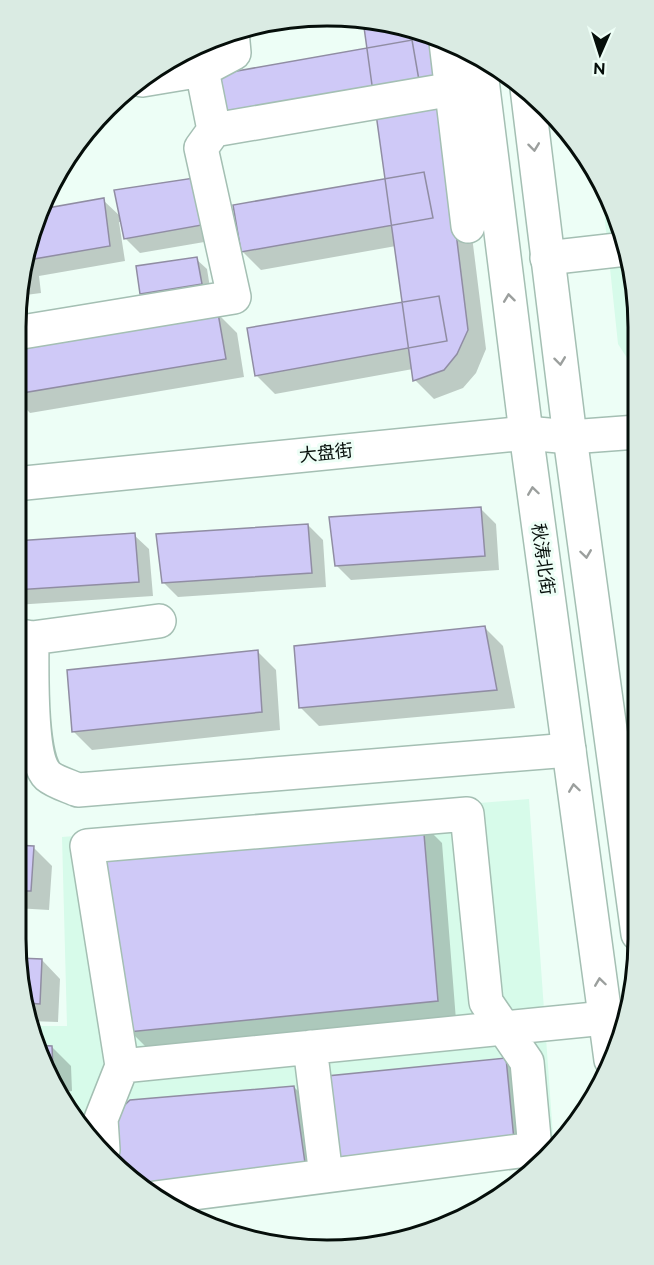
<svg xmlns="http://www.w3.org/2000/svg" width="654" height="1265" font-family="Raleway,'Noto Sans SC',sans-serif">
<rect width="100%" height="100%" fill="#edfef6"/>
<path fill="#d7fbea" d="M601,183L615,207L636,286L637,363L631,364L618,344Z
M637,484V606L627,526L632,487Z
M529,799L554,1150L547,1159L154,1198L80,1128L32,1039L30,1026H67L62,837Z"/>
<path fill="#0003" d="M364,20L448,43L486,349L476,373L463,388L434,399L415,380L413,369L275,394L256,375L404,303L396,246L261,270L242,251L387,180Z
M193,180L216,240L140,253L125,238L122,222H119L125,261L39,276L41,293L18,296L41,211L103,200L121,217Z
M196,259L207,269L211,294L151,303L141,293Z
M218,314L237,333L244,377L30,413L16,398V352Z
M481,509L496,524L499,570L351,580L336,565Z
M308,525L323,540L326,587L178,597L163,582Z
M134,535L149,549L153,596L15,605V542Z
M484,627L503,646L515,708L319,726L300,707Z
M257,651L276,670L280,730L92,750L73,731Z
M423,824L442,843L456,1020L149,1050L130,1031Z
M15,846L33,847L52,866L49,910L15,908Z
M19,959L42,960L60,979L58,1022L29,1021Z
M36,1047H52L71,1066L72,1091L61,1093Z
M505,1059L524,1078L532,1158L360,1175L342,1156Z
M294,1087L313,1106L323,1182L154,1198L115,1161L111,1120Z"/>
<path fill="#cfc9f7" stroke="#908da3" stroke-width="1.5" d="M363,20L432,38L468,330L457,354L444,370L413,381Z
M224,33L227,49L182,57Z
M412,40L420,86L228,121L220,74Z
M424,172L433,218L241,252L233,205Z
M194,178L202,225L124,239L114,190Z
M104,198L110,246L28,260L42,209Z
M197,257L202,284L140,294L136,266Z
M439,296L447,341L255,376L247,328Z
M218,313L226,359L16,394V350Z
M481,507L485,556L335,566L329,517Z
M308,524L312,573L162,583L156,534Z
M135,533L139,582L15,590V541Z
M485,626L497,690L299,708L294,646Z
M258,650L262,712L72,732L67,670Z
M423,822L438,1001L128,1032L102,854Z
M15,845L34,846L31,891H15Z
M18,958L42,959L40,1004L26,1003Z
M35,1045L52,1046L53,1072L50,1073Z
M506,1058L514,1140L340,1157L327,1076Z
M294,1086L305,1163L141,1185L113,1159L110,1119L130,1100Z"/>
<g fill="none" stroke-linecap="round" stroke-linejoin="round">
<defs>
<path id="minor" d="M446,42L468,226
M142,80L202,70
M214,130L482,84
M547,258L626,249
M16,333L234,297L201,148L214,130L202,70L234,53L232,31
M15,484L526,433L570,437L637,432
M15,635L32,638L159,621
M32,638C32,665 29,759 48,776C55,782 69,786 78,790L569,750
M310,1047L326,1176
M122,1066L605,1018
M103,1150L101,1119L122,1066L87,846L467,814L486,1002L527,1062L535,1149L155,1198"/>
<path id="major" d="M479,56L526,433L611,1060
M527,88L570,437L638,934"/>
</defs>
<use href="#minor" stroke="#a4bfb3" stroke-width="36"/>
<use href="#major" stroke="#a4bfb3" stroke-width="36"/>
<use href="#minor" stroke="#fff" stroke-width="33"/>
<use href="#major" stroke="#fff" stroke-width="33"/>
</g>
<defs><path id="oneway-chevron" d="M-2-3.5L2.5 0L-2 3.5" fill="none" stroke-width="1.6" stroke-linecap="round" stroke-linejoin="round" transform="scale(1.5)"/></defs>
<g stroke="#9b9f9d">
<use href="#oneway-chevron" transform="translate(534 147) rotate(83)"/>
<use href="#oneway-chevron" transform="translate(509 298) rotate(-97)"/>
<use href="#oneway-chevron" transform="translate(560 361) rotate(83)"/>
<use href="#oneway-chevron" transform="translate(533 491) rotate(-98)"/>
<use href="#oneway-chevron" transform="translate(586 554) rotate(82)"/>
<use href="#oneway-chevron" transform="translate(574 788) rotate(-98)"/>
<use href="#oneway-chevron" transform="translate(600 982) rotate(-98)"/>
</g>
<g text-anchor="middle" stroke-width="6" stroke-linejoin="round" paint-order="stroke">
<g font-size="18" fill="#050e0a" stroke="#edfef6">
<text transform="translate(326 453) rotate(-6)" y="6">大盘街</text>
<text transform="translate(543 559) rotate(82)" y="6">秋涛北街</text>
</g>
</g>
<path d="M0 0H654V1265H0ZM327 26H327A301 301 0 0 1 628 327V939A301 301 0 0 1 327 1240H327A301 301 0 0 1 26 939V327A301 301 0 0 1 327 26Z" fill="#daebe3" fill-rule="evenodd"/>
<path fill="none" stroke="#050e0a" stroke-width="3" d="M327 26H327A301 301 0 0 1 628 327V939A301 301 0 0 1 327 1240H327A301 301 0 0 1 26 939V327A301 301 0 0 1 327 26Z"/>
<g transform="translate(600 54) rotate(183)" stroke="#edfef6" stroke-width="4.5" paint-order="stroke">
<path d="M0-4.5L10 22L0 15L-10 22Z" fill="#050e0a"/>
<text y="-9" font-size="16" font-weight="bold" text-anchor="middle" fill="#050e0a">N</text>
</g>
</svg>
